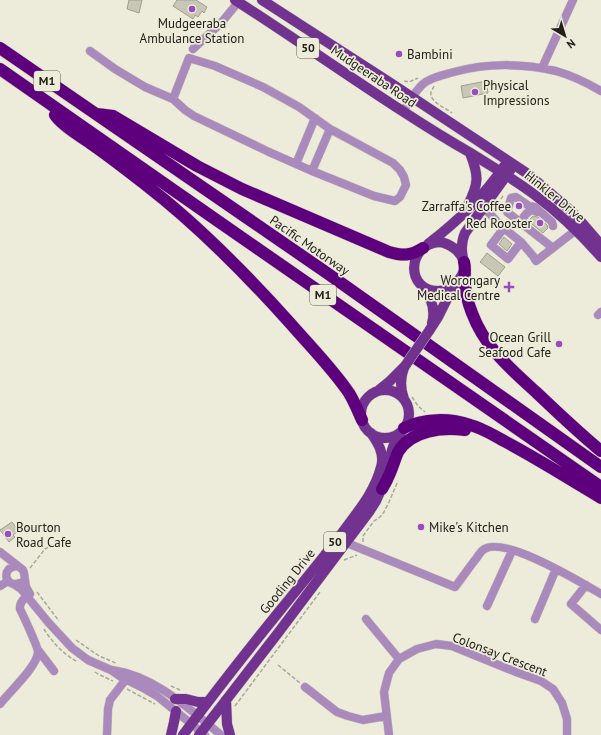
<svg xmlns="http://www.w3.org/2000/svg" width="601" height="735" font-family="'PT Sans',sans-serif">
<rect width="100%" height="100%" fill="#edebda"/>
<path fill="#c8c6b5" stroke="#a19f8f" d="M129,0H142L139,13L127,9Z
M177,0H196L207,7L204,13L202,11L198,17L195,15L193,19L173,6Z
M486,81L488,93L463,98L461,86Z
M533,216L538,217L547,225L548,228L543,233L528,221Z
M504,237L512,244L507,251L499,244Z
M487,253L505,267L498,276L480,262Z
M12,522L18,530L17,531V532L13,535L15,537L9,542L0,530Z"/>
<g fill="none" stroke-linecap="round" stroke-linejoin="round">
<defs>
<path id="minor" d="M193,49L221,23L240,0
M90,51L115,69L145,87L173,99L185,110L194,116L269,152L312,171L374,196L395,201L400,197L406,185L404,177L400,170L393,163L330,129L299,107L263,87L215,66L189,58L173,99
M542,68L573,0
M403,111C409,103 415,91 423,84C431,77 444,75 454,72C486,63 523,63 556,71C570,75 589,84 601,91
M296,164L315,118
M312,171L330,129
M483,208L491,215L501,226L521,242L533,256L536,261L580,227
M521,223C523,217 527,211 533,210L537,212
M553,226L552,222L535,207L529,206L516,197L511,198L507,212L553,248
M504,228L491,245L508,259L521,242
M598,315L601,312
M347,543L455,587C462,578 468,569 475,560C478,557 480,552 483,550C502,534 582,583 601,594
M0,552L23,570L24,573L26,587L30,594
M17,566C0,567 5,589 20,583
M15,585L21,589L48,622L72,648L88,660L111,670L121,677L145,689L157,696L205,735
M586,585L571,604L601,630
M0,586L8,581
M487,606L512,551
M366,619L399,659
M535,619L556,569
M38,650L54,671
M112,670C155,676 189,709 221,735
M305,687L337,712L348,716L363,720L386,716
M0,704C10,691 37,667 38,652C38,647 23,615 20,609C19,603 24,599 27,595
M107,735L108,709L110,700L123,683L128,674
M389,735L384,692L389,673L399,659L417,649L436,644L452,646L516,672L541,681L553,689L562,703L567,719V735"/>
<path id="major" d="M235,0C293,37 349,77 407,114C427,127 448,140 469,152C491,166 514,179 535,195C559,213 581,234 601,257
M262,0L389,82L528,174L570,210L583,224L601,245
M468,205C479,183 479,176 470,153
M439,242C449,243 461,251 464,262C467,276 451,291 438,291C406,291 406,245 439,242Z
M428,244C459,220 483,197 505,165
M463,258C461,249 461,242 465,233L511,169
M422,287C431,297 436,309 432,323
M429,331L438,317L448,297L455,285
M404,368C400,378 400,388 404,399
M361 414a24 24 0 1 1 48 0a24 24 0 1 1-48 0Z
M379,390L389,382L405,366
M388,467C391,453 393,442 402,431
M175,699H186L198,702H208
M226,700L227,724L230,735
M171,735L174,722L176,711
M183,735C215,692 248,650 282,608C303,582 325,556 345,529C359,510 375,491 381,467C385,454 378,443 371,433
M199,735L278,633L369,512L376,501L384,483"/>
<path id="highway" d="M0,48L327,273L601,467
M0,69L215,219L601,487
M97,114L113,116L197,166L242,189L389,252C403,256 410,256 423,248
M55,115C61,125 80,136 90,143C109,156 128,171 146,185C199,226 246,274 290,323C310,346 332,368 349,393C354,401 358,411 362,420
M464,262C466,269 464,274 465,280C465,292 468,303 472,313C485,348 511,369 537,393C558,413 579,433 601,451
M404,428C424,418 450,418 470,425C483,428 494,436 506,442C538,459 570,479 601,498
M382,489C385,484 388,478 390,473C393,466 395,459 398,452C411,430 443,427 465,430"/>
</defs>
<use href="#minor" stroke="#c8c7b7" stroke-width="9"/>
<use href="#major" stroke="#c8c7b7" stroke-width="11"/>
<use href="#highway" stroke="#c8c7b7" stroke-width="13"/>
<path stroke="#a9a89a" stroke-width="1.5" stroke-dasharray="4 2" stroke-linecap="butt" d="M404,81L409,82L418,78
M434,86C433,88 432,90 431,92C429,102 446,108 452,113
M494,209L503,196
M412,397L418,406L425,412
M363,542V536L371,525L374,521L380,517L384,512L389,502L398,481
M344,560L357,555
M30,568L45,549L50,546
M37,592L59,621
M44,629C52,642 64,655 78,662
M76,640L99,656L116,663
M278,665L300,683
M95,672L98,674L113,681
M171,686L180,690
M127,689L155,704
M235,706L320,592"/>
<use href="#minor" stroke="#aa89bc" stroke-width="8"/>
<use href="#major" stroke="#72328f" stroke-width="10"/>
<use href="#highway" stroke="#5e007e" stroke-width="12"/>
<defs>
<path id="major-bridge" d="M405,366L429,331"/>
</defs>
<use href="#major-bridge" stroke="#c8c7b7" stroke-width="11" stroke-linecap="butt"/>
<use href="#major-bridge" stroke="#72328f" stroke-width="10"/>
</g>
<g fill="#994cbd" stroke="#edebda" stroke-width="1.5">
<circle cx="192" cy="9" r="4"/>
<circle cx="399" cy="54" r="4"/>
<circle cx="475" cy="92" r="4"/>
<circle cx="519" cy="206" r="4"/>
<circle cx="540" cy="223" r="4"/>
<path d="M507 281h4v4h4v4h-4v4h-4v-4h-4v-4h4z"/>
<circle cx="559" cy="344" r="4"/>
<circle cx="421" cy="527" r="4"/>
<circle cx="8" cy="534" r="4"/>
</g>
<g text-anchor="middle" stroke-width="3.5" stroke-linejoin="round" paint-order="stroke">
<g fill="#edebda" stroke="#5e5e54" stroke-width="1">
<rect x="297" y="38" width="22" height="20" rx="3"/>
<rect x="34" y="71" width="26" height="20" rx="3"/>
<rect x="310" y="285" width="26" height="20" rx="3"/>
<rect x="324" y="532" width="22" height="20" rx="3"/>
</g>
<g font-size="12" font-weight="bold" fill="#21211a">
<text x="308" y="52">50</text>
<text x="47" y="85">M1</text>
<text x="323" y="299">M1</text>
<text x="335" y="546">50</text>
</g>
<g font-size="13" fill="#21211a" stroke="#edebda" text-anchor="start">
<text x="192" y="28" text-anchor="middle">Mudgeeraba<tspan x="192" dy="15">Ambulance Station</tspan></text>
<text x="407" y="59">Bambini</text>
<text x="483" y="90">Physical<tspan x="483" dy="15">Impressions</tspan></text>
<text x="511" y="211" text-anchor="end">Zarraffa's Coffee</text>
<text x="532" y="228" text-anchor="end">Red Rooster</text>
<text x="500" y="285" text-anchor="end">Worongary<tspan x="500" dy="15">Medical Centre</tspan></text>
<text x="551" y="342" text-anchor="end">Ocean Grill<tspan x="551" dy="15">Seafood Cafe</tspan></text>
<text x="16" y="532">Bourton<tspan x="16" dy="15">Road Cafe</tspan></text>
<text x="429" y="532">Mike's Kitchen</text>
</g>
<g font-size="13" fill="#21211a" stroke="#edebda">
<text transform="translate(374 76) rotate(34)" y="5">Mudgeeraba Road</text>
<text transform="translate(555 196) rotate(39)" y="5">Hinkler Drive</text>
<text transform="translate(310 245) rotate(35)" y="5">Pacific Motorway</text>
<text transform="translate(287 581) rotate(-51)" y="5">Gooding Drive</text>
<text transform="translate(500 654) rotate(21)" y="5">Colonsay Crescent</text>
</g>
</g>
<g transform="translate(565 36) rotate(142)" stroke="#edebda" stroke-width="3" paint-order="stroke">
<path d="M0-3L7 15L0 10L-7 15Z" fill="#21211a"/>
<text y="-6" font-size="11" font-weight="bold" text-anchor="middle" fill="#21211a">N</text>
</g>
</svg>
